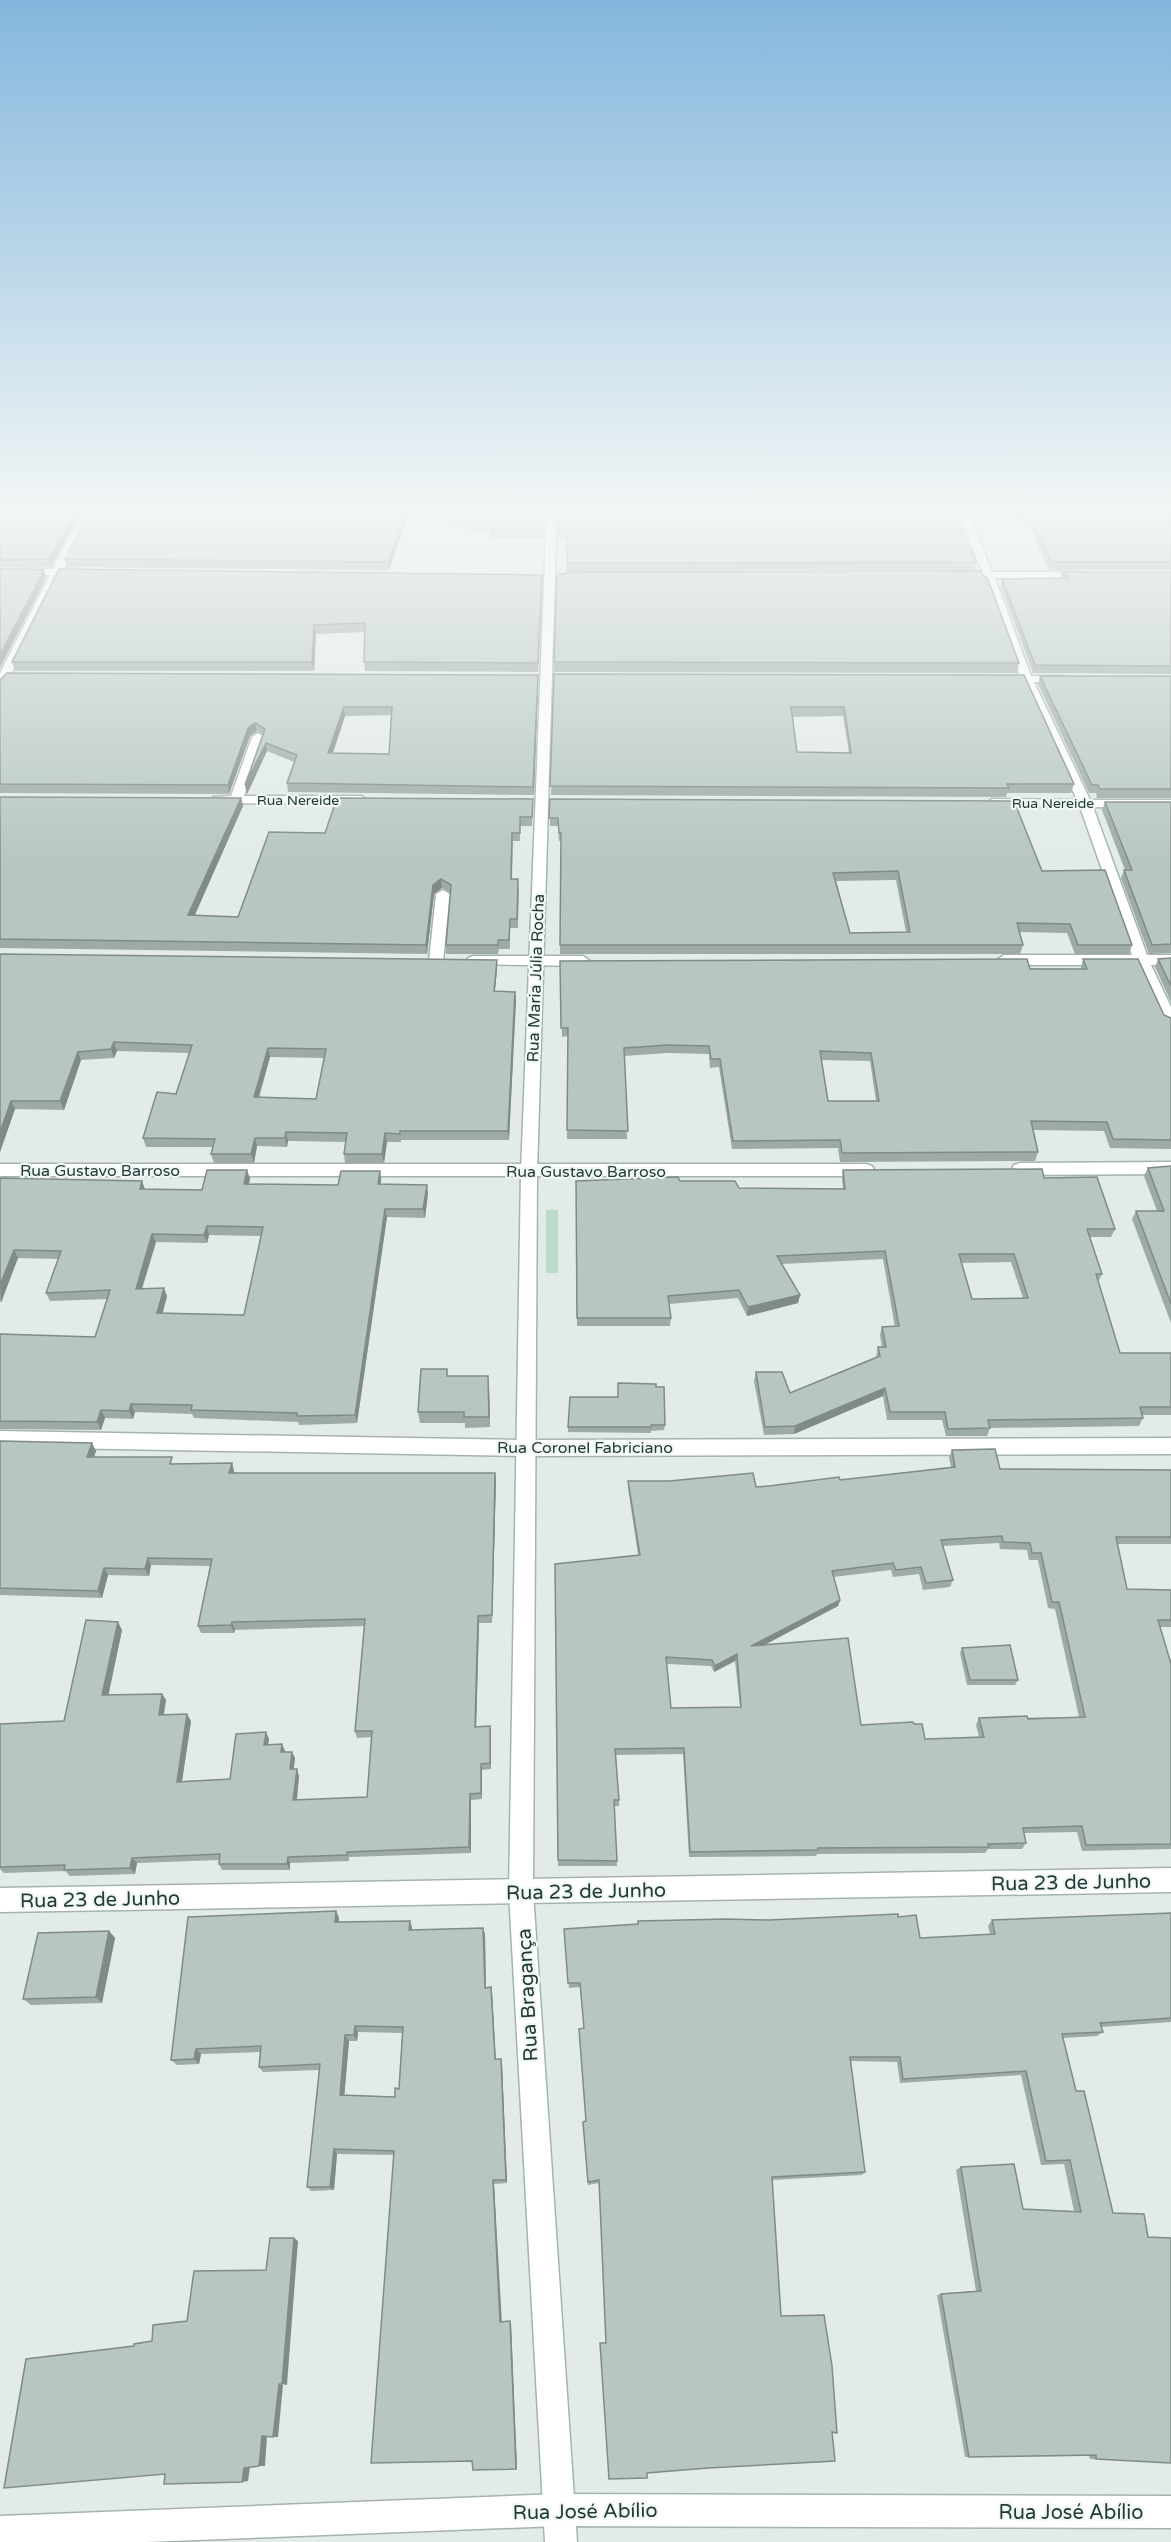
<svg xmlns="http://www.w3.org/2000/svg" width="1171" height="2542" font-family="'Varela Round',sans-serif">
<rect width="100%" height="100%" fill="#e2ebe8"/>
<path fill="#bcdbc9" d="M546,1210H558V1273H546Z"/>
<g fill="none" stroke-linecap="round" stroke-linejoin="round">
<defs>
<path id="street" d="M958,508H968L992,572H1084L1089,575L1084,578H995L1031,676H1063L1069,679L1063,682H1034L1090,800H1171V808L1093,807L1147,955H1171V965H1151L1171,1007V1028L1163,1023L1136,965H1004L997,960L1004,955H1132L1080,807H992L986,803L992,799L1077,800L1023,682H1001L995,679L1001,676H1020L984,578H959L954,575L959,572H982Z
M0,569H76L81,572L76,575H0Z
M258,733L264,737L244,796H361L367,800L361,804L213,803L212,800L213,797L231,796L252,737Z
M443,890L450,894L443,961L436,966L429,961L436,894Z
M473,956H583L590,961L583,966L468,964L466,961L468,958Z
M1171,1162V1174L1020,1175L1014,1173L1012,1169L1014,1165L1020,1163Z
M0,1164H866L872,1166L874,1170L872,1174L866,1176H0Z
M0,1431L525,1440L1171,1438V1454L525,1456L0,1447Z
M1171,1868V1892L0,1912V1888Z
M558,2494L1171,2496V2528L558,2526L146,2542H0V2516Z"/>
<path id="secondary" d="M84,508H94L6,684L0,688V673Z
M547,508H557L537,1172L533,1892L577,2542H545L509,1892L521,1172Z"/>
</defs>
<use href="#street" stroke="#a5b3b0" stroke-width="3"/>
<use href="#secondary" stroke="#a1b6b1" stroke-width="3"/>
<use href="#street" fill="#fff" fill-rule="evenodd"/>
<use href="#secondary" fill="#fff" fill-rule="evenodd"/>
</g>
<path fill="#9daaa7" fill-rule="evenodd" d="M0,508H83L51,567H0Z
M91,508H411L389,570L67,567L65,559Z
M452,508H545L544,538H490V530L476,531V529H462L461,525H450L449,518Z
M559,508H959L958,514H956L976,562L975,570L567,571V538H558Z
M970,508H1171V570H1049L1032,531L1011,514H973Z
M1062,572H1171V674L1033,673L1001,587L1002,579L1061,578Z
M566,574L1019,663L1017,673L554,672V662Z
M542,583L538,672L365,671L364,662L365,632L316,634L314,671H15L12,662Z
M554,674L1024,675L1074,784L1071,793H1007L1006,797L551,795ZM843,716L849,753L797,752L792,717Z
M1040,676H1171V798H1097L1096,793H1089L1038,684Z
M0,680L538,683L534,795L288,792L287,783L294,762L267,751L247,794L245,785L263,735L257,731L250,736L229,794L0,793ZM392,715L389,754L333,753L345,716Z
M0,797L241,798L243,806L194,915L238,917L325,833L533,808L532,826H520V841H513L512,879L519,888L518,928H510V949H499L498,954H446V945L451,893L442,888L434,894L427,954L0,948Z
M550,799L1042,871L1132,945L1129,954H1075L1067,933L1019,932L1023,945L1020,954H560L561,841H559L558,826H550ZM896,880L906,932L850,933L836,881Z
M1105,802H1171V953L1149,954L1121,878L1124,870H1125L1102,810Z
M0,954L497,969L495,991L515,992L516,1000L509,1140H401V1142H387L384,1163H345L344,1154L346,1142L288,1141L287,1147L257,1146L254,1163H214L211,1154L213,1147H146L143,1138L176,1094L189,1053L117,1051L114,1058L81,1060L64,1110L15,1109L0,1152ZM270,1057L324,1058L316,1099L259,1098Z
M1171,958V1002L1155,967L1158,959Z
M1083,959L1164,1015L1171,1018V1149L1110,1148L1104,1131L1033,1130L1038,1152L1035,1161L840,1162L838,1148L732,1149L719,1067L710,1068L709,1054L667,1053L624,1056L627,1139H567L568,1036L562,1037L560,961L1081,969V967ZM821,1060L870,1061L876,1101H828Z
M1171,1166V1323L1132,1219L1136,1211H1157L1144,1176L1148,1168Z
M247,1170L250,1179L249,1184L338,1185L380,1171L381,1180V1184L428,1193L425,1218L387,1217L357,1423L299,1425L298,1422L194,1418L192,1414L135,1412L133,1419L105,1418L101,1430L0,1429V1334L95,1337L107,1299L50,1301L46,1293L58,1259L18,1258L0,1303V1178L142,1181L145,1189L202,1190ZM209,1235L261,1236L244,1315L163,1313L167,1296L142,1289L156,1242L207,1243Z
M843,1170L1044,1178L1115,1229L1111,1237H1090L1102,1274L1098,1282L1120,1353H1171V1415H1142L1143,1418L1139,1426L990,1428L987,1436H946L942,1420H887L883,1396L794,1434L764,1435L754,1381L756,1372L790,1393L876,1357L878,1347H882L880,1335L882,1327H895L883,1259L782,1264L800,1295L798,1303L747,1316L738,1298L669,1304L671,1318L670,1326H577L576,1181H680L739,1188L843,1189L842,1178ZM1011,1262L1023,1298L972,1299L961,1263Z
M448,1376L489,1386L490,1427L465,1428V1423H420L418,1412Z
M656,1387L665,1425L664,1430L651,1431V1433L568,1432V1427L618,1397Z
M0,1441L96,1451L94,1457L175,1464L234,1471V1473H495L496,1481L492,1623H479L476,1727L491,1733V1769L482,1770V1799L471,1800V1853L349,1857V1861L290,1863V1870H222L219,1864V1860L137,1863L135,1874L70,1876L65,1871L4,1873L0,1869V1724L64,1721L122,1630L108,1695L162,1694L166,1700L164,1715L191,1721L182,1781L230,1779L266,1732L269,1739L268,1745L285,1751V1752L295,1758L293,1769L299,1776L297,1800L367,1797L372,1737L357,1738L355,1731L364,1626L235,1630L234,1633H201L198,1626L210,1566L151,1565L149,1576L108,1575L102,1598L0,1595Z
M952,1450L1000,1469L1171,1470V1544H1117L1127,1589L1171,1590V1627H1160L1171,1664V1849L1082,1851L1077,1832L1024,1833L1026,1843L1022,1849H988L985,1853L817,1854L816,1856L689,1857L683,1754L616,1755L619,1800V1806H614L617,1866H558L555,1564L638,1555L628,1488V1481L756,1487L840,1480L951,1467L949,1457ZM999,1543L1000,1549L1027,1550L1029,1560H1038L1048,1608L1055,1609L1079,1717L979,1718L976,1725L979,1737L925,1739L914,1724L861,1725L764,1645L838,1606L840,1600L834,1577L891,1570L893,1577L919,1574L923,1590L950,1587L953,1580L943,1546ZM735,1661L740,1707L671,1708L667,1664L711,1666L714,1672Z
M962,1648L1018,1680L1015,1685H967L960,1653Z
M336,1911L339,1918V1922L412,1927V1930L485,1934L486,1988L491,1987L492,1993L496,2059L502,2064L507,2183L494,2184L501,2322L511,2323L517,2469L472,2461L394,2155L337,2154L334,2190L311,2191L307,2187L319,2070L263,2072L259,2067L260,2052L201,2054L199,2064L177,2065L171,2060ZM358,2032L402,2033L399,2089L395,2097L344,2095L349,2041H357Z
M1171,1913V2022L1101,2027L1103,2032L1097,2036L1063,2038L1171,2463L1090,2459L1089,2456L965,2457L937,2295L941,2294L976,2291L956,2170L961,2167L1023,2209L1074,2211L1064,2164L1041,2165L1021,2075L900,2083L897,2062L851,2061L865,2172L862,2175L772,2180L781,2316L837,2433H832L606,2343L599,2183L588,2185L583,2125L586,2121L584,2028L580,1987L569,1988L564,1929L769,1920L898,1917L920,1938L990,1934L988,1926L992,1920Z
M109,1931L115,1938L102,2003L31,2005L23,1999Z"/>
<path fill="#808b88" d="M77,508H83L51,567L49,559Z
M407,508H411L389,570L388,562Z
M44,570L46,578L0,668V655Z
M542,575V583L538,672V663Z
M314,625L316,634L314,671L312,662Z
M538,675V683L534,795L533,787Z
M344,707L345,716L330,761L328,753Z
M255,723L257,731L250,736L229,794L228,785L248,728Z
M266,743L267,751L247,794L245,785Z
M241,798L243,806L191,924L188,915Z
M441,879L442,888L434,894L427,954L426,945L433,885Z
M497,960V969L494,1000V991Z
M515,992L516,1000L509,1140L508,1131Z
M114,1042L117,1051L114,1058L111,1049Z
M268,1048L270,1057L256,1106L254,1097Z
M78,1052L81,1060L64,1110L60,1101Z
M11,1101L15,1109L0,1152V1132Z
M286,1132L288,1141L287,1147L285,1138Z
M385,1133L387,1142L384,1163L382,1154Z
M255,1138L257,1146L254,1163L251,1154Z
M247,1170L250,1179L246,1193L244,1184Z
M380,1171L381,1180L380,1193L378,1184Z
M142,1181L145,1190L140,1189Z
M427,1185L428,1193L425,1218L423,1209Z
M385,1209L387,1217L357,1423L355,1415Z
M207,1226L209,1235L207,1243L204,1235Z
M152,1234L156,1242L139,1298L136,1289Z
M14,1250L18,1258L1,1303L0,1285Z
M164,1288L167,1296L160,1321L157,1313Z
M800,1295L798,1303L747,1316L748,1307Z
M488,1376L489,1386L490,1427L489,1417Z
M885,1388L883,1396L794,1434L795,1426Z
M131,1404L135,1412L133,1419L129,1411Z
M101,1410L105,1418L101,1430L97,1422Z
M92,1443L96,1451L91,1465L87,1457Z
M232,1463L234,1471L232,1481L229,1473Z
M495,1473L496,1481L492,1623V1615Z
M148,1558L151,1565L149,1576L145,1569Z
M104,1568L108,1575L102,1598L98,1591Z
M840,1600L838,1606L749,1653L751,1646Z
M478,1616L479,1623L476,1734L475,1727Z
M118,1622L122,1630L107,1702L102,1695Z
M232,1622L235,1630L234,1633L231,1625Z
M737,1654L735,1661L714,1672L715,1666Z
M162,1694L166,1700L162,1722L159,1715Z
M187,1714L191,1721L181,1788L177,1782Z
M490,1726L491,1733V1769L490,1763Z
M266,1732L269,1739L267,1751L264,1745Z
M282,1744L285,1751L284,1758L281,1752Z
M292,1752L295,1758L293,1776L290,1769Z
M481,1764L482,1770V1799L481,1793Z
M297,1769L299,1776L296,1806L293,1800Z
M470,1794L471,1800V1853L469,1847Z
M288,1857L290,1863V1870L287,1864Z
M132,1858L137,1863L135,1874L130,1868Z
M336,1911L339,1918L338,1929L335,1922Z
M410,1921L412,1927V1937L409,1930Z
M483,1928L485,1934L486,1994L485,1988Z
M109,1931L115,1938L102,2003L96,1997Z
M491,1987L492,1993L496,2065L495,2059Z
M355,2026L358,2032L357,2041L354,2035Z
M345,2035L349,2041L344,2100L340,2095Z
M196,2049L201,2054L199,2064L194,2059Z
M501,2059L502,2064L507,2183L506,2180Z
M334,2149L337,2154L334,2190L330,2187Z
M493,2180L494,2184L502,2324L500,2322Z
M294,2238L298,2241L287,2385L282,2384Z
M510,2321L511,2323L517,2469H516Z
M279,2384L283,2385L278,2437H273Z
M262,2436H267L265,2466H259Z
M250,2467L248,2481L242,2482L244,2468Z"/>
<path fill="#b7c6c2" stroke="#808b88" stroke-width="1.5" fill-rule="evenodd" d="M0,508H77L49,559L0,560Z
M91,508H407L388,562L65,559Z
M452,508H544L543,530L490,531L496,523H476L477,521H461L462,518H449Z
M559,508H953L976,562L567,563V530H558Z
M1016,508H1171V562H1051L1033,523Z
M0,569L44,570L0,655Z
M59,569L542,575L538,663L364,662L365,623L314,625L312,662H12Z
M981,571L984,577H987L1019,663L554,662L557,574H566V572Z
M1062,572H1171V666L1035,665L1002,579L1069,578Z
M7,673L538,675L533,787L287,783L297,755L266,743L245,785L265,729L255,723L248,728L228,785L0,784V680ZM344,707H392L389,754L328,753Z
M554,674L1024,675L1074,784H1007L1009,788L550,786ZM791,707H844L851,753L797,752Z
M1040,676H1171V789H1100L1098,785H1092Z
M0,797L241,798L188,915L238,917L269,832L325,833L337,798L533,799L532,817H520V833H512L511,879H518L517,919H510L509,940H498V945H446L451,885L441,879L433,885L426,945L0,939Z
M550,799L1014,801L1042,871L1105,870L1132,945H1078L1070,924L1017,923L1023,945H560L561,833H559L558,818H549ZM898,871L910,932L850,933L833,873Z
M1105,802H1171V944L1152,945L1124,870H1132Z
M0,954L497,960L494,991L515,992L508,1131H400V1134L385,1133L382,1154H344L347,1133L286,1132L285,1138H255L251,1154H211L215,1139L143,1138L157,1092L176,1094L192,1045L114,1042L111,1049L78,1052L60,1101H11L0,1132ZM268,1048L326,1049L316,1099L254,1097Z
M1171,958V986L1158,959Z
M1027,959L1030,969H1087L1083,959H1138L1164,1015L1171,1018V1140L1113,1139L1107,1122L1031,1121L1038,1152L842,1153L840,1140L733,1141L720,1059H711L709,1046L668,1045L624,1048L628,1131L567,1130L568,1028H561L560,961ZM820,1051L871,1053L879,1101H828Z
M1171,1166V1304L1136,1211H1164L1148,1168Z
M1042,1169L1044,1178L1097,1177L1115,1229H1087L1102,1274H1096L1120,1353H1171V1407H1140L1143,1418L988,1420L990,1428L948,1429L945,1412H890L885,1388L795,1426L765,1427L756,1372H782L790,1393L880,1356L878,1347H886L882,1327L899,1326L885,1251L777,1256L800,1295L748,1307L739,1290L668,1296L671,1318H577L576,1181L678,1177L680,1181H735L739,1188L845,1189L843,1170ZM959,1254H1014L1028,1298L972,1299Z
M207,1170H247L244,1184L338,1185L341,1171H380L378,1184L427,1185L423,1209H385L355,1415L297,1416V1413L191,1410L192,1405L131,1404L129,1411L101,1410L97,1422L0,1421V1334L95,1337L110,1290L46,1293L61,1251L14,1250L0,1285V1178L142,1181L140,1189L202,1190ZM207,1226L263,1227L244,1315L157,1313L164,1288L136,1289L152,1234L204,1235Z
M421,1369H447V1376H488L489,1417H464V1412H418Z
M618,1383L656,1384V1387H664L665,1425H651V1427H568L570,1397H618Z
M0,1441L92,1443L87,1457H172L170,1464L232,1463L229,1473H495L492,1615L478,1616L475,1727L490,1726V1763L481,1764V1793L470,1794L469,1847L347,1852V1855L288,1857L287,1864H219L220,1854L132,1858L130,1868L64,1870L65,1865L0,1867V1724L64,1721L86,1620L118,1622L102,1695L162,1694L159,1715L187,1714L177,1782L230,1779L236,1734L266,1732L264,1745L282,1744L281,1752H292L290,1769H297L293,1800L367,1797L372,1731H355L365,1619L232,1622L231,1625L198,1626L212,1559L148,1558L145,1569L104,1568L98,1591L0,1588Z
M995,1449L1000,1469L1171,1470V1537H1116L1127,1589L1171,1590V1620H1158L1171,1664V1844L1086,1845L1082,1826L1023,1828L1026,1843L988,1844L989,1847L818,1848V1850L690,1852L684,1748L615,1749L619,1800H614L617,1861L558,1860L555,1564L640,1555L628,1481H669L753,1473L756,1487L769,1486L839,1477L840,1480L955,1467L952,1450ZM1002,1536L1003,1542L1030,1543L1032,1553H1041L1052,1602H1059L1085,1717L1028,1719L1027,1716L979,1718L984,1737L925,1739L922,1724H914L913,1722L861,1725L848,1638L751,1646L840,1600L832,1571L893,1563L896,1570L921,1567L926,1583L953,1580L941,1540ZM737,1654L741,1707L671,1708L666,1657L712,1660L715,1666Z
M1010,1645L1018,1680H970L962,1648Z
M336,1911L335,1922L410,1921L409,1930L483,1928L485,1988L491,1987L495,2059H501L506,2180H493L500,2322L510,2321L516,2469L473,2470L472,2461L371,2463L394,2151L334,2149L330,2187H307L320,2064L259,2067L261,2046L196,2049L194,2059L171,2060L188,1917ZM355,2026L403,2027L399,2089L395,2088V2097L340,2095L345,2035H354Z
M1171,1913V2018L1100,2023L1103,2032L1062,2034L1076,2091H1084L1113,2213L1144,2214L1148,2237L1171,2238V2463L1096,2459V2455L969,2457L941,2294L981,2291L961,2167L1014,2164L1023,2209L1081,2212L1070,2160L1046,2161L1026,2071L903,2079L900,2057H850L865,2172L772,2177L781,2316L824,2315L832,2366L837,2433L832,2432L835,2461L708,2468L647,2473V2478L609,2479L600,2343H606L599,2180L588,2182L583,2122L586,2121L579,2029L584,2028L580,1983H568L564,1929L638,1924V1921L727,1919L769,1920L898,1914V1917L916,1915L920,1938L995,1934L992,1920Z
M109,1931L96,1997L23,1999L38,1933Z
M270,2238H294L282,2384H279L273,2437L262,2436L259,2466L244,2468L242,2482L164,2484L165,2474L4,2488L26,2359L134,2346V2344L152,2341L153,2325L187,2321L194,2271L266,2270Z"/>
<linearGradient id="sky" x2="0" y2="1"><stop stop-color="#83b6dd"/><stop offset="0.59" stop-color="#f2f6f5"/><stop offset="1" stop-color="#f2f6f5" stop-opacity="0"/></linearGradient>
<rect width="1171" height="864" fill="url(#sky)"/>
<g text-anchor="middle" stroke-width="4.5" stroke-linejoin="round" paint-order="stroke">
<g font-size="14" fill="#233b38" stroke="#f2f8f6">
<text x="298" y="805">Rua Nereide</text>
<text x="1053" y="808">Rua Nereide</text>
</g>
<g font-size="16" fill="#233b38" stroke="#f2f8f6">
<text transform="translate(535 978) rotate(-88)" y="6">Rua Maria Júlia Rocha</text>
<text x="100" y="1176">Rua Gustavo Barroso</text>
<text x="586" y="1177">Rua Gustavo Barroso</text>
<text x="585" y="1453">Rua Coronel Fabriciano</text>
</g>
<g font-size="20" fill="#233b38" stroke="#f2f8f6">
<text transform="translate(1071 1882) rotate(-1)" y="7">Rua 23 de Junho</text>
<text transform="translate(586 1891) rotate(-1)" y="7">Rua 23 de Junho</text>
<text transform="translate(100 1899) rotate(-1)" y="7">Rua 23 de Junho</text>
<text transform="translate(527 1995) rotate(-93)" y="7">Rua Bragança</text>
<text transform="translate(585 2511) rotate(-1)" y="7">Rua José Abílio</text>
<text x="1071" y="2519">Rua José Abílio</text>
</g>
</g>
</svg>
